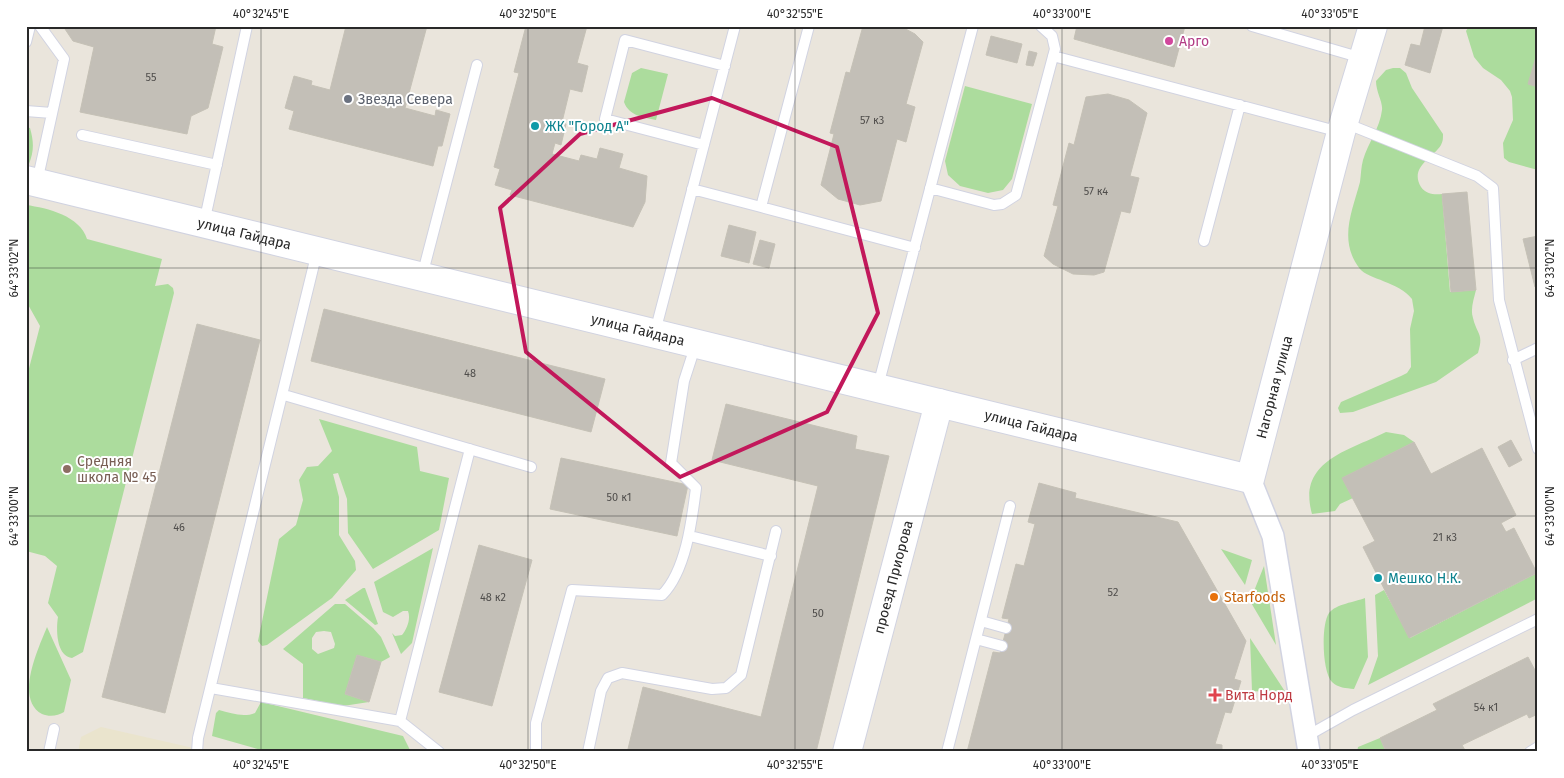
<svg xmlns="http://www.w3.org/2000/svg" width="1564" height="778" font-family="'Fira Sans',sans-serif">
<rect width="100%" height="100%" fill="#eae5dc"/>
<path fill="#eae4cd" d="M101,727L198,749L210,752H78L81,737Z"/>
<path fill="#acdc9d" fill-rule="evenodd" d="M1469,26H1538V170L1509,162L1504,158L1503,143L1513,120L1512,97L1510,91L1501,80L1483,68L1474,57L1466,31Z
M641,68L668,74L656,120C643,117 629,116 624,102L632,73Z
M1393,68H1400L1406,73L1412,88L1443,134C1443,139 1443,141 1441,145C1433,158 1409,167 1421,187C1426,194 1434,195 1442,194L1450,292L1476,290C1474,299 1470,309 1473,318C1477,335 1484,333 1478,353L1436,382L1353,412L1340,413L1338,408L1341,402L1401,376L1407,373L1411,367L1410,329L1414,311L1412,299C1399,282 1368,279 1360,269C1338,241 1352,212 1360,182C1361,175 1361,167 1363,160C1368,143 1380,128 1382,110C1383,102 1376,92 1376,81L1386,70Z
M965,86L1032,104L1012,179L1003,190L988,193L960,186L948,175L945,161Z
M26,127L30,128C34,142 34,151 29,164H26Z
M26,205C48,208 80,216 87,239L162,259L155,286L168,284L173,288L174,293L83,652L72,658C56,656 56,629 58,617L48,603L57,566L45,556L26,551V380L40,326L26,301Z
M319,419L417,447L420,471L449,478L439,530L373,569L348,533L347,499L338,473L333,474L339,497V535L355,561L356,570L332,598L267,645L262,646L258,641L279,539L296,525L303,500L299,480L307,467L318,466L332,451Z
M1386,432L1404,435L1414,442L1343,478L1353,498L1340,504L1335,511L1312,514C1297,461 1348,451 1386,432Z
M433,548L412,643L401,654L392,633L395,636L402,635C407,629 411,619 408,611H403L393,617L383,612L374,582Z
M1221,549L1252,560L1245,585Z
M1264,566L1276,645L1250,601Z
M1537,573L1538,598L1368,685L1378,656L1375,595L1384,590L1410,638Z
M363,588H365L378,624L375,625L345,600Z
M1365,598L1368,657L1354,689C1346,688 1338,688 1332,682C1322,672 1321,624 1329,613C1336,604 1355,602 1365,598Z
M335,604H345L373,628L381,637L390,657L381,662L357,655L345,694L369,702L343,706L303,698V664L283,649ZM324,631L331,632L335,644L334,648L318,654L312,649V638L316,632Z
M47,627L71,680L64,712C58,716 49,717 42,714C14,699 39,647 47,627Z
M1250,638L1286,693L1252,691Z
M261,702L403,736L411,752H268L212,736L216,713L219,710C231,713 243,718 255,713Z
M1380,738L1386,752H1357L1358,747Z"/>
<path fill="#c3bfb7" stroke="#c5c1b6" d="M63,26H216L212,44L223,47L208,108L191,116L187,134L80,112L94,47L73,41Z
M346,26H427L405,108L435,116L436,110L450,114L442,146H438L433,166L289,129L294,111L285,108L294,76L312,81L311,85L330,90Z
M526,26H587L577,63L588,66L582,92L570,89L562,122L566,124L561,145L555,143L552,154L579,161L581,155L597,159L600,148L623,154L619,168L647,176L645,202L633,227L510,195L512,190L495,185L500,169L494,167L519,73L514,72Z
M863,26H900L915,34L923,42L906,104L915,107L906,142L897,139L881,201L860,205L838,199L821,185L834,134L830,133L846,72L850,73Z
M1077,26H1185L1174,67L1074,39Z
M1425,26H1443L1430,73L1405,65L1411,44L1420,46Z
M991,36L1022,44L1017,63L986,55Z
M1538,50V87L1528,84Z
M1029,51L1037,53L1033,66L1026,65Z
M1108,94L1129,100L1147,113L1130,176L1139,178L1130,213L1121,211L1104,272L1094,275L1073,274L1053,264L1044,256L1058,206L1053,205L1069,143L1074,145L1086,97Z
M1467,192L1476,290L1451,292L1442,194Z
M729,225L756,232L749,263L721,256Z
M1538,236V286L1535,287L1523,239Z
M760,240L775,244L769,268L753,264Z
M324,309L605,379L591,432L311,361Z
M197,324L260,340L165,713L102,697Z
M726,404L857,436L855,449L889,456L816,752H640L628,749L643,687L761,717L818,486L712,460Z
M1511,440L1522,460L1509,467L1498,447Z
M1414,442L1431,474L1482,448L1516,515L1501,523L1506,532L1514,528L1537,573L1409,638L1363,547L1375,541L1342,478Z
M561,458L688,485L677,536L550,509Z
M1039,483L1076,493L1075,498L1178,522L1246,641L1234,679L1241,681L1231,713L1225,712L1215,744L1222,745V752H967L993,652L1000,653L1009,619L1002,618L1016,564L1024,566L1035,524L1028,522Z
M479,545L532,560L492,706L439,692Z
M357,655L381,662L369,702L345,694Z
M1528,657L1538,676V714L1529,718L1527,714L1462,745L1466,752H1386L1380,738L1437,710L1433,704Z"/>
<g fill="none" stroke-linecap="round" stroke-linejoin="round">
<defs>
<path id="lane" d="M809,26L761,207L915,248
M1252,26L1362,58
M26,42L30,26
M1053,56L1340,132
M26,111L52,113
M1345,123L1477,176L1493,188L1499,300L1538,449
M82,135L217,165
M704,145L605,119L625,40L725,66
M37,182L64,59L40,26
M930,188L994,205L1002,204L1016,195L1055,49L1052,36L1041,26
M692,189L761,207
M204,223L247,26
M1204,241L1240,105
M422,276L477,65
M655,332L735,26
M1513,360L1538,348
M878,386L973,26
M284,395L531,467
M690,536L771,556
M981,621L1006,628
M976,639L1002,646
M211,688L400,721L439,752
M400,721L470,449
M1307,736L1353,710L1538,619
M49,752L54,729
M197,752L198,738L317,252
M536,752V723L572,590L662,595C686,571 692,520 696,488L671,463L684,381L696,344
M588,752L601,691L608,678L622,673L712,689L726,688L741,675L776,531
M947,752L1010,506
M1530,752L1538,747"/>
<path id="street" d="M1250,479L1273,536L1309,752"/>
<g id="secondary">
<path id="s1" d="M26,180L1250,479L1341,132L1373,26"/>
<path id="s2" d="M847,752L939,403"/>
</g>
</defs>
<use href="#lane" stroke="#d1d3e1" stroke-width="12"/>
<use href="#street" stroke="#d1d3e1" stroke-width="24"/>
<use href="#secondary" stroke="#d1d3e1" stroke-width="30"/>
<use href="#lane" stroke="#fff" stroke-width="10"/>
<use href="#street" stroke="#fff" stroke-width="21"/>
<use href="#secondary" stroke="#fff" stroke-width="28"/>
</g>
<path fill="none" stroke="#c2185b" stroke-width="4" stroke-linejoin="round" d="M712,98L837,147L878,313L827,412L680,477L526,352L500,208L580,134Z"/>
<path fill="none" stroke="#292929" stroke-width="1" stroke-opacity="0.45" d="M261,26V752M528,26V752M795,26V752M1062,26V752M1330,26V752M26,268H1538M26,516H1538"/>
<circle fill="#d1479c" stroke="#fff" stroke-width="2" cx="1169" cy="41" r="5"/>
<circle fill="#6b7280" stroke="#fff" stroke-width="2" cx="348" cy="99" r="5"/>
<g fill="#0f9aa8" stroke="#fff" stroke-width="2">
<circle cx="535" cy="126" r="5"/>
<circle cx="1378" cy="578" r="5"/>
</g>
<circle fill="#8d6e63" stroke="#fff" stroke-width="2" cx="67" cy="469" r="5"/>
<circle fill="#e8710a" stroke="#fff" stroke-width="2" cx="1214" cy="597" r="5"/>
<path fill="#e0444e" stroke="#fff" stroke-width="2" d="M1212.5 687.5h5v5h5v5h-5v5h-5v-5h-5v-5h5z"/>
<g text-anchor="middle" stroke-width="4" stroke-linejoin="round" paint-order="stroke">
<g font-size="11" fill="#504e4c">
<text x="151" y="81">55</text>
<text x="872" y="124">57 к3</text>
<text x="1096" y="195">57 к4</text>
<text x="470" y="377">48</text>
<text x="619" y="501">50 к1</text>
<text x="179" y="531">46</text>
<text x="1445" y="541">21 к3</text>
<text x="1113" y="596">52</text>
<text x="493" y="601">48 к2</text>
<text x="818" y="617">50</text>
<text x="1486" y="711">54 к1</text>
</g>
<g font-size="14" fill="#b23c85" stroke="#fff" text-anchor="start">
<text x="1179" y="46">Арго</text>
</g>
<g font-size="14" fill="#5b616d" stroke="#fff" text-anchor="start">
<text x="358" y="104">Звезда Севера</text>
</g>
<g font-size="14" fill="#0d838f" stroke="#fff" text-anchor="start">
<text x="545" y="131">ЖК "Город А"</text>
<text x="1388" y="583">Мешко Н.К.</text>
</g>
<g font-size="14" fill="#292929" stroke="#fff">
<text dy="5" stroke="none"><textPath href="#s1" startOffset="225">улица Гайдара</textPath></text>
<text dy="5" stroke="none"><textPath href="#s1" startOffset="630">улица Гайдара</textPath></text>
<text dy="5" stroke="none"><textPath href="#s1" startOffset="1355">Нагорная улица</textPath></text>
<text dy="5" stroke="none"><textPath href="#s1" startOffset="1035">улица Гайдара</textPath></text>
<text dy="5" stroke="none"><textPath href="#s2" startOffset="181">проезд Приорова</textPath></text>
</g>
<g font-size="14" fill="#785e54" stroke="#fff" text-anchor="start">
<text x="77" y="466">Средняя<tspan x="77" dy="16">школа № 45</tspan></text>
</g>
<g font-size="14" fill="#c56008" stroke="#fff" text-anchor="start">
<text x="1224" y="602">Starfoods</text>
</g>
<g font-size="14" fill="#be3a42" stroke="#fff" text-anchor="start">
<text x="1225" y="700">Вита Норд</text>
</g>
</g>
<rect width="1564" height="778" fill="none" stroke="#ffffff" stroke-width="55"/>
<rect x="28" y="28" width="1508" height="722" fill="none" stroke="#292929" stroke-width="2"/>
<g font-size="12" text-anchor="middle" fill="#292929">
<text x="261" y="18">40°32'45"E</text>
<text x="528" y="18">40°32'50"E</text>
<text x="795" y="18">40°32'55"E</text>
<text x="1062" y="18">40°33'00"E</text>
<text x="1330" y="18">40°33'05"E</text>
<text transform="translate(14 268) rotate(-90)" y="4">64°33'02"N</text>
<text transform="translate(1550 268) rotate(-90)" y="4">64°33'02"N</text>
<text transform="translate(14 516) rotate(-90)" y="4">64°33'00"N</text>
<text transform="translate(1550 516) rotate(-90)" y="4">64°33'00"N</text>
<text x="261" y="769">40°32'45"E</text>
<text x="528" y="769">40°32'50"E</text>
<text x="795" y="769">40°32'55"E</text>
<text x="1062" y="769">40°33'00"E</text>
<text x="1330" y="769">40°33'05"E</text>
</g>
</svg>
